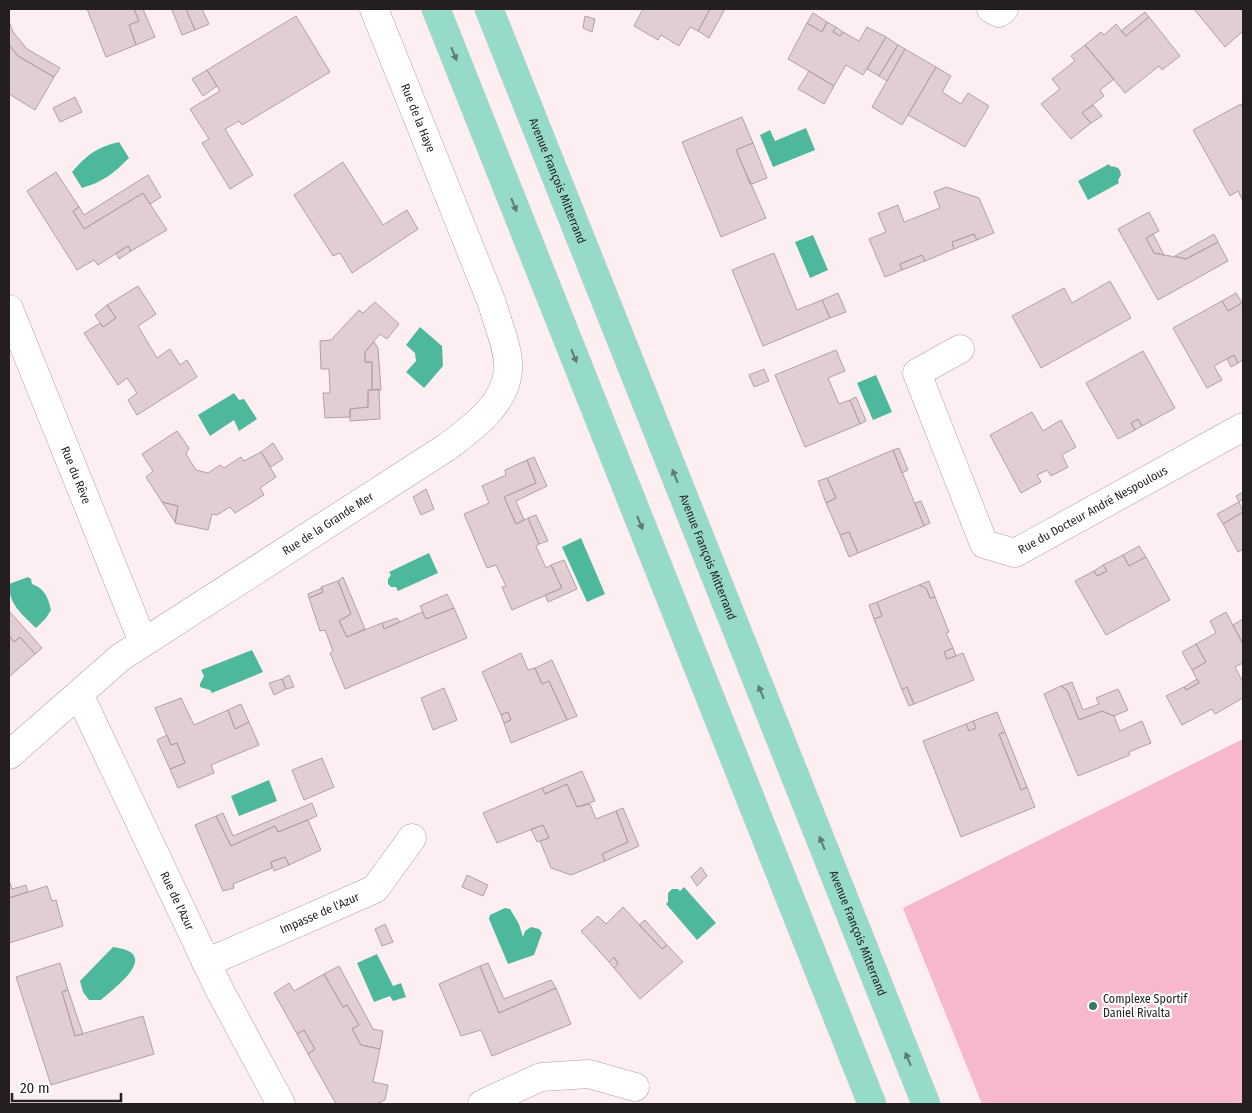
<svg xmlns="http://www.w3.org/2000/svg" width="1252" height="1113" font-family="'Fira Sans Condensed',sans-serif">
<rect width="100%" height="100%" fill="#fdeef2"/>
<path fill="#f7b8cb" d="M1243,739V1104H982L903,908Z"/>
<path fill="#4eb89d" d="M806,128L815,150L773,167L760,135L770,130L775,141Z
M119,142L129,158C114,173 103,182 82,188L72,172C87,155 97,147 119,142Z
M1109,164L1110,166C1118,167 1120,168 1121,175L1118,180L1119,183L1088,200L1078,181Z
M813,235L828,270L810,278L795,242Z
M420,327L442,346L443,366L424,388L406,372L416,361L415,353L406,345Z
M876,375L892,412L873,420L857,383Z
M234,393L239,400L244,399L257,419L239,431L234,420L210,436L198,415Z
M581,538L605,594L587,602L562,547Z
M429,553L438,573L398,591L396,587H391L388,584V579L391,575L389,572Z
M28,577L31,579L32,584C45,589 48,597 51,610L46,618L36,628C22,614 9,605 9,584Z
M252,650L263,672L212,693L210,690L200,687V684L204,676L201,670Z
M269,780L277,801L239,816L231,796Z
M684,887L716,923L697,940L666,904L668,902V893L672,889H678L680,891Z
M505,908L510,909L519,924L523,937L525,931L531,927L539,929L542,933L534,955L508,964L489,919L490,915Z
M113,947C162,953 117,986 101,1000H89L83,992L80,981Z
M377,954L393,986L401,983L406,997L393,1001L390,996L374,1002L357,963Z"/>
<path fill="#e1ced3" stroke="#b1a0a4" d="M87,9H134L139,21L129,25L136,45L106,57Z
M134,9H143L155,37L136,45L129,25L139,21Z
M175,9H186L195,30L182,35L172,10Z
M186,9H202L209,24L195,30Z
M643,9H710L698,31L690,27L679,46L661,35L658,40L634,26Z
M710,9H725L709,38L698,31Z
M1194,9H1243V31L1225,47Z
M1145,12L1149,17L1126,36L1121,31Z
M813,13L827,22L822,32L807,23Z
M296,16L330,72L242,125L239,121L225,129L253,175L230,189L202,143L209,139L190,109L220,91L207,70Z
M585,16L595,19L592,32L583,28Z
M1149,17L1180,56L1162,70L1159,66L1125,93L1085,45L1101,32L1104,35L1116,24L1126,36Z
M9,21L13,32L27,49L60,68L54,77L18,56L9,45Z
M827,22L836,27L833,32L840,36L843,32L859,41L867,27L886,37L863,75L846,65L834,86L788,59L807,23L822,32Z
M836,27L843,32L840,36L833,32Z
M886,37L898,45L879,76L867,69Z
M9,45L18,56L54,77L35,110L9,94Z
M898,45L905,49L887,81L879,76Z
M1085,45L1114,79L1100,90L1104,96L1082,113L1091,123L1071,139L1041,104L1060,89L1052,79L1075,61L1071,56Z
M905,49L936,67L902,125L872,107Z
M936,67L951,76L942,92L961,104L968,93L989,106L965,147L908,115Z
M207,70L217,86L203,96L192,79Z
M809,71L834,86L824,104L798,89Z
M75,97L82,112L60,122L53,108Z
M1241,104L1243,108V201L1238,191L1230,196L1193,130Z
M1093,105L1102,116L1091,123L1082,113Z
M742,117L753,143L736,150L766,218L721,237L682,142Z
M753,143L767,178L752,184V183L750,184L736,150Z
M343,162L383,225L407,210L418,229L352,273L340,253L333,256L294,195Z
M56,172L79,207L73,211L84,229L143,193L167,230L131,251L128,246L98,265L94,260L77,270L27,191Z
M148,175L161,197L150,204L143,193L84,229L73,211L79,207L84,215Z
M946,187L979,198L994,233L977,240L974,234L952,242L954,249L925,261L922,255L900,264L902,270L885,277L869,239L886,232L878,213L898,205L904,222L940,208L934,192Z
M1149,212L1159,231L1146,238L1154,253L1186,259L1218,242L1228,261L1158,300L1118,229Z
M974,234L977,240L954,249L952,242Z
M1153,234L1164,255L1154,253L1146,238Z
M1214,234L1218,242L1186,259L1175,256Z
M128,246L131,251L119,259L116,253Z
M774,253L797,310L822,300L830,318L763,346L732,270Z
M922,255L925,261L902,270L900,264Z
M1110,281L1131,318L1041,368L1012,316L1064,288L1072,303Z
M138,286L156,314L138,326L157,358L170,349L180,365L187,360L197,377L137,415L128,400L137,393L127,378L118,385L84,333L100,323L103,327L116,318L107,305Z
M838,293L846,312L830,318L822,300Z
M1236,293L1242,303L1228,311L1222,301Z
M1222,301L1228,311L1242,303L1243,305V360L1238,363L1234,355L1214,366L1222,380L1207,388L1173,328Z
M375,302L399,324L387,339L380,334L365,352V362H372V390H368V407L350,409V417L325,418L323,393H330L329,369H321L320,341L331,340L359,310L363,313Z
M107,305L116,318L103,327L95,315Z
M374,342L378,348L381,390H372V362H365V352Z
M836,350L845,371L828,378L839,404L850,400L860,424L805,447L775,375Z
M1143,351L1175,408L1142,426L1138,419L1131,423L1135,430L1118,439L1086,383Z
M1234,355L1238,363L1231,367L1227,359Z
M764,369L769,381L754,387L749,375Z
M379,389L380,419L350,421V409L368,407V390Z
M856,397L866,421L860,424L850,400Z
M1032,412L1043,431L1061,420L1076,447L1062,455L1068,467L1051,476L1047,470L1037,475L1041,482L1021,493L990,435Z
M1138,419L1142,426L1135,430L1131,423Z
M177,431L189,448L186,454L196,470L208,473L220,465L224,468L241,457L244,461L261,452L276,477L260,488L264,495L235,513L230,507L217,515L212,514L208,530L175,523L178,506L162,502L146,477L153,471L142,454Z
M273,443L283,459L271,467L261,452Z
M899,448L908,470L902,473L893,450Z
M893,450L924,526L858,553L849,532L840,535L826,503L836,498L827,478Z
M534,457L547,486L516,501L524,520L516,524L504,497L536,483L527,460Z
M527,460L536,483L504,497L516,524L528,518L539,544L536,546L546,568L551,565L562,588L512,610L502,587L506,586L496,565L487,568L464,514L489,503L482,486L506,475L505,470Z
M827,478L836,498L826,503L818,481Z
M426,489L434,509L421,515L413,497Z
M1243,492V499L1239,502L1236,496Z
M921,501L930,523L924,526L915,503Z
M162,502L178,506L175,522Z
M1239,502L1243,512L1223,524L1217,514Z
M1243,512V549L1238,552L1223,524Z
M536,515L548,541L539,544L528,518Z
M849,532L858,553L849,557L840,535Z
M1139,546L1146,557L1129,566L1123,555Z
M1123,555L1129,566L1146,557L1170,600L1106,635L1075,581L1094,571L1097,576L1107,571L1103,565Z
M564,560L577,589L548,602L545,595L562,588L551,565Z
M1103,565L1107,571L1097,576L1094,571Z
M343,577L365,629L347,637L339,621L351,614L338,581Z
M338,581L351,614L339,621L347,637L382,623L384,629L422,612L426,619L454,608L467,638L345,689L330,653L333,651L325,630L320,631L309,598L323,592L321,587Z
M929,581L935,597L930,598L926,588L919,585Z
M919,585L926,588L930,598L935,597L949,632L946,633L953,648L944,652L947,659L963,653L974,680L914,704L907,687L902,690L874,619L882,616L877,602Z
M322,588L323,592L309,598L308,594Z
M447,594L454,608L426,619L420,606Z
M877,602L882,616L874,619L869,605Z
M9,611L42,648L35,654L20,637L14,642L9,635Z
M1226,612L1243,644V663L1235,667L1243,682V698L1215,714L1212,709L1182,725L1166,696L1184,687L1186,690L1199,683L1192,670L1206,662L1196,644L1216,633L1210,621Z
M397,618L400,622L384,629L382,623Z
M1243,619V644L1233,625Z
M9,635L14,642L20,637L35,654L9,677Z
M1196,644L1206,662L1192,670L1182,652Z
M953,648L956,656L947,659L944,652Z
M521,653L528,670L535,668L542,684L549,681L567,720L511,743L504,723L511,720L508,712L501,715L482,672Z
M552,660L577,716L567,720L549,681L542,684L535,668Z
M289,675L294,687L286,689L282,679Z
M282,679L286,689L274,695L269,683Z
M1197,679L1199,683L1186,690L1184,687Z
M1072,682L1083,710L1099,704L1096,698L1118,689L1128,710L1114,716L1102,711L1079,720L1067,690L1061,686Z
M1061,686L1067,690L1079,720L1102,711L1114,716L1120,731L1142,721L1151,743L1129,752L1130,755L1078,776L1044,694Z
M907,687L914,704L909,706L902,690Z
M444,688L457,720L433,730L421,698Z
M181,698L194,725L228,710L235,729L249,722L259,745L211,765L214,773L178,788L170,769L185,763L177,743L171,745L155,708Z
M241,704L249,722L235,729L228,710Z
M508,712L511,720L504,723L501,715Z
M997,712L1005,732L999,734L1021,790L1027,787L1035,807L961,837L923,741L966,724L969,731L976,728L973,721Z
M973,721L976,728L969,731L966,724Z
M1005,732L1027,787L1021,790L999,734Z
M167,735L171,745L177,743L185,763L170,769L157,740Z
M322,758L334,787L304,800L292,770Z
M582,771L595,801L577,807L567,784L545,794L542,788Z
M567,784L577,807L590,804L596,819L616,811L628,842L602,854L605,861L571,875L551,868L540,841L549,838L543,825L497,843L483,813L542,788L545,794Z
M312,803L317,816L278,832L275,826L231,846L216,816L223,813L233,836Z
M623,808L639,846L605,861L602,854L628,842L616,811Z
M216,816L231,846L275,826L278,832L308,820L321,850L289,865L285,857L271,862L272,868L233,884L234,888L223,891L195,825Z
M543,825L549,838L537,842L531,829Z
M285,857L289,865L274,871L271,862Z
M701,867L707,876L697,886L691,877Z
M467,875L488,885L483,896L462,887Z
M9,880L12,889L26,885L28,892L9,898Z
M47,886L52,901L56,900L63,926L9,943V898Z
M623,907L662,949L667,945L683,962L640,999L614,968L618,964L614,957L609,962L581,931L598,916L606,924Z
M645,920L667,945L662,949L639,925Z
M385,924L393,942L382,946L375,929Z
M614,957L618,964L614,968L609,962Z
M60,963L68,990L62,992L75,1036L143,1016L154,1054L51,1085L16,977Z
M488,963L504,999L551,980L556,988L499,1013L480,966Z
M339,966L373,1029L383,1031L380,1049L361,1045L352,1029L359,1025L347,1005L343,1007L324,974Z
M480,966L499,1013L556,988L571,1024L492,1056L481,1030L461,1036L439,984Z
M324,974L343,1007L347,1005L359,1025L352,1029L361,1045L380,1049L373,1082L388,1085L385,1100L376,1104H336L308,1054L315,1049L304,1030L297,1034L274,993L289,983L294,991Z
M68,990L83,1034L75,1036L62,992Z
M304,1030L315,1049L308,1054L297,1034Z"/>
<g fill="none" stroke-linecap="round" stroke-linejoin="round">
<defs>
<g id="minor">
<path d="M991,9L999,13L1004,9"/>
<path id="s1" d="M9,309L143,642"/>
<path id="s2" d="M960,349L917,373L984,544L1015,553L1243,427"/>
<path id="s3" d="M79,694L219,989L281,1104"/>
<path id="s4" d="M9,755L121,657L447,447C472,428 505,405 508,371C510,351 497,322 492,303L374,9"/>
<path id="s5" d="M206,963L375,889L412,838"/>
<path d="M482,1104L541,1077L589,1074L635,1087"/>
</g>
<g id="major">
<path d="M436,9L872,1104"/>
<path id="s6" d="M489,9L926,1104"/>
</g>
</defs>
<use href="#minor" stroke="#b2a0a5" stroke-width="29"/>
<use href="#major" stroke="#d3d2d2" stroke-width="29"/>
<use href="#minor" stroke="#fff" stroke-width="28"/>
<use href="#major" stroke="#96dac9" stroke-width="28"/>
</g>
<defs><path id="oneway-solid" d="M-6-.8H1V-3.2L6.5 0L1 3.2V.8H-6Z" transform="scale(1.25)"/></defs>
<g fill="#5d7c74">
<use href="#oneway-solid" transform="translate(454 54) rotate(68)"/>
<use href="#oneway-solid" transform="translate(514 205) rotate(68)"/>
<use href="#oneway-solid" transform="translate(574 356) rotate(68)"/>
<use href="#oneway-solid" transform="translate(675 476) rotate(-112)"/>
<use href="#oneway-solid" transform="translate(640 523) rotate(68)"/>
<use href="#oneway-solid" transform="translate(761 692) rotate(-112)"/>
<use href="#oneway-solid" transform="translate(822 843) rotate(-112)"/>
<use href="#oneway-solid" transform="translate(908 1059) rotate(-112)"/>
</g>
<circle fill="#387967" stroke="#fff" stroke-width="2" cx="1093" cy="1006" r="5"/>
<g text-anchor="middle" stroke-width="4.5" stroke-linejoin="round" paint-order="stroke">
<g font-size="12" fill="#241e20" stroke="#fff">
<text transform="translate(418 118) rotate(68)" y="4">Rue de la Haye</text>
<text dy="4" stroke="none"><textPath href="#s6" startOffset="185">Avenue François Mitterrand</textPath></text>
<text dy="4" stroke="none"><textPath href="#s1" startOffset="179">Rue du Rêve</textPath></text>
<text dy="4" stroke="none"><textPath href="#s2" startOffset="354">Rue du Docteur André Nespoulous</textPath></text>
<text dy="4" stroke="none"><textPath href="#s4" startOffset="395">Rue de la Grande Mer</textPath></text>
<text dy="4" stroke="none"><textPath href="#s6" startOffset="590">Avenue François Mitterrand</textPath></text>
<text dy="4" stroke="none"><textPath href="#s3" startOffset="229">Rue de l'Azur</textPath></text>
<text dy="4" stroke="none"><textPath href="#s5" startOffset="124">Impasse de l'Azur</textPath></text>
<text dy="4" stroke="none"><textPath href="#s6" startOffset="995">Avenue François Mitterrand</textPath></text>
</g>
<g font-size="12" fill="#241e20" stroke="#fff" text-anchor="start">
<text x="1103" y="1003">Complexe Sportif<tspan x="1103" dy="14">Daniel Rivalta</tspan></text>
</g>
</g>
<rect width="1252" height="1113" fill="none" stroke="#241e20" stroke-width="20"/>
<path d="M12 1093v8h109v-8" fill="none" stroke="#241e20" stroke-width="2.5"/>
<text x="20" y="1093" font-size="15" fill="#241e20" stroke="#ffffff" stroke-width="4" paint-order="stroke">20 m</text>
</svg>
